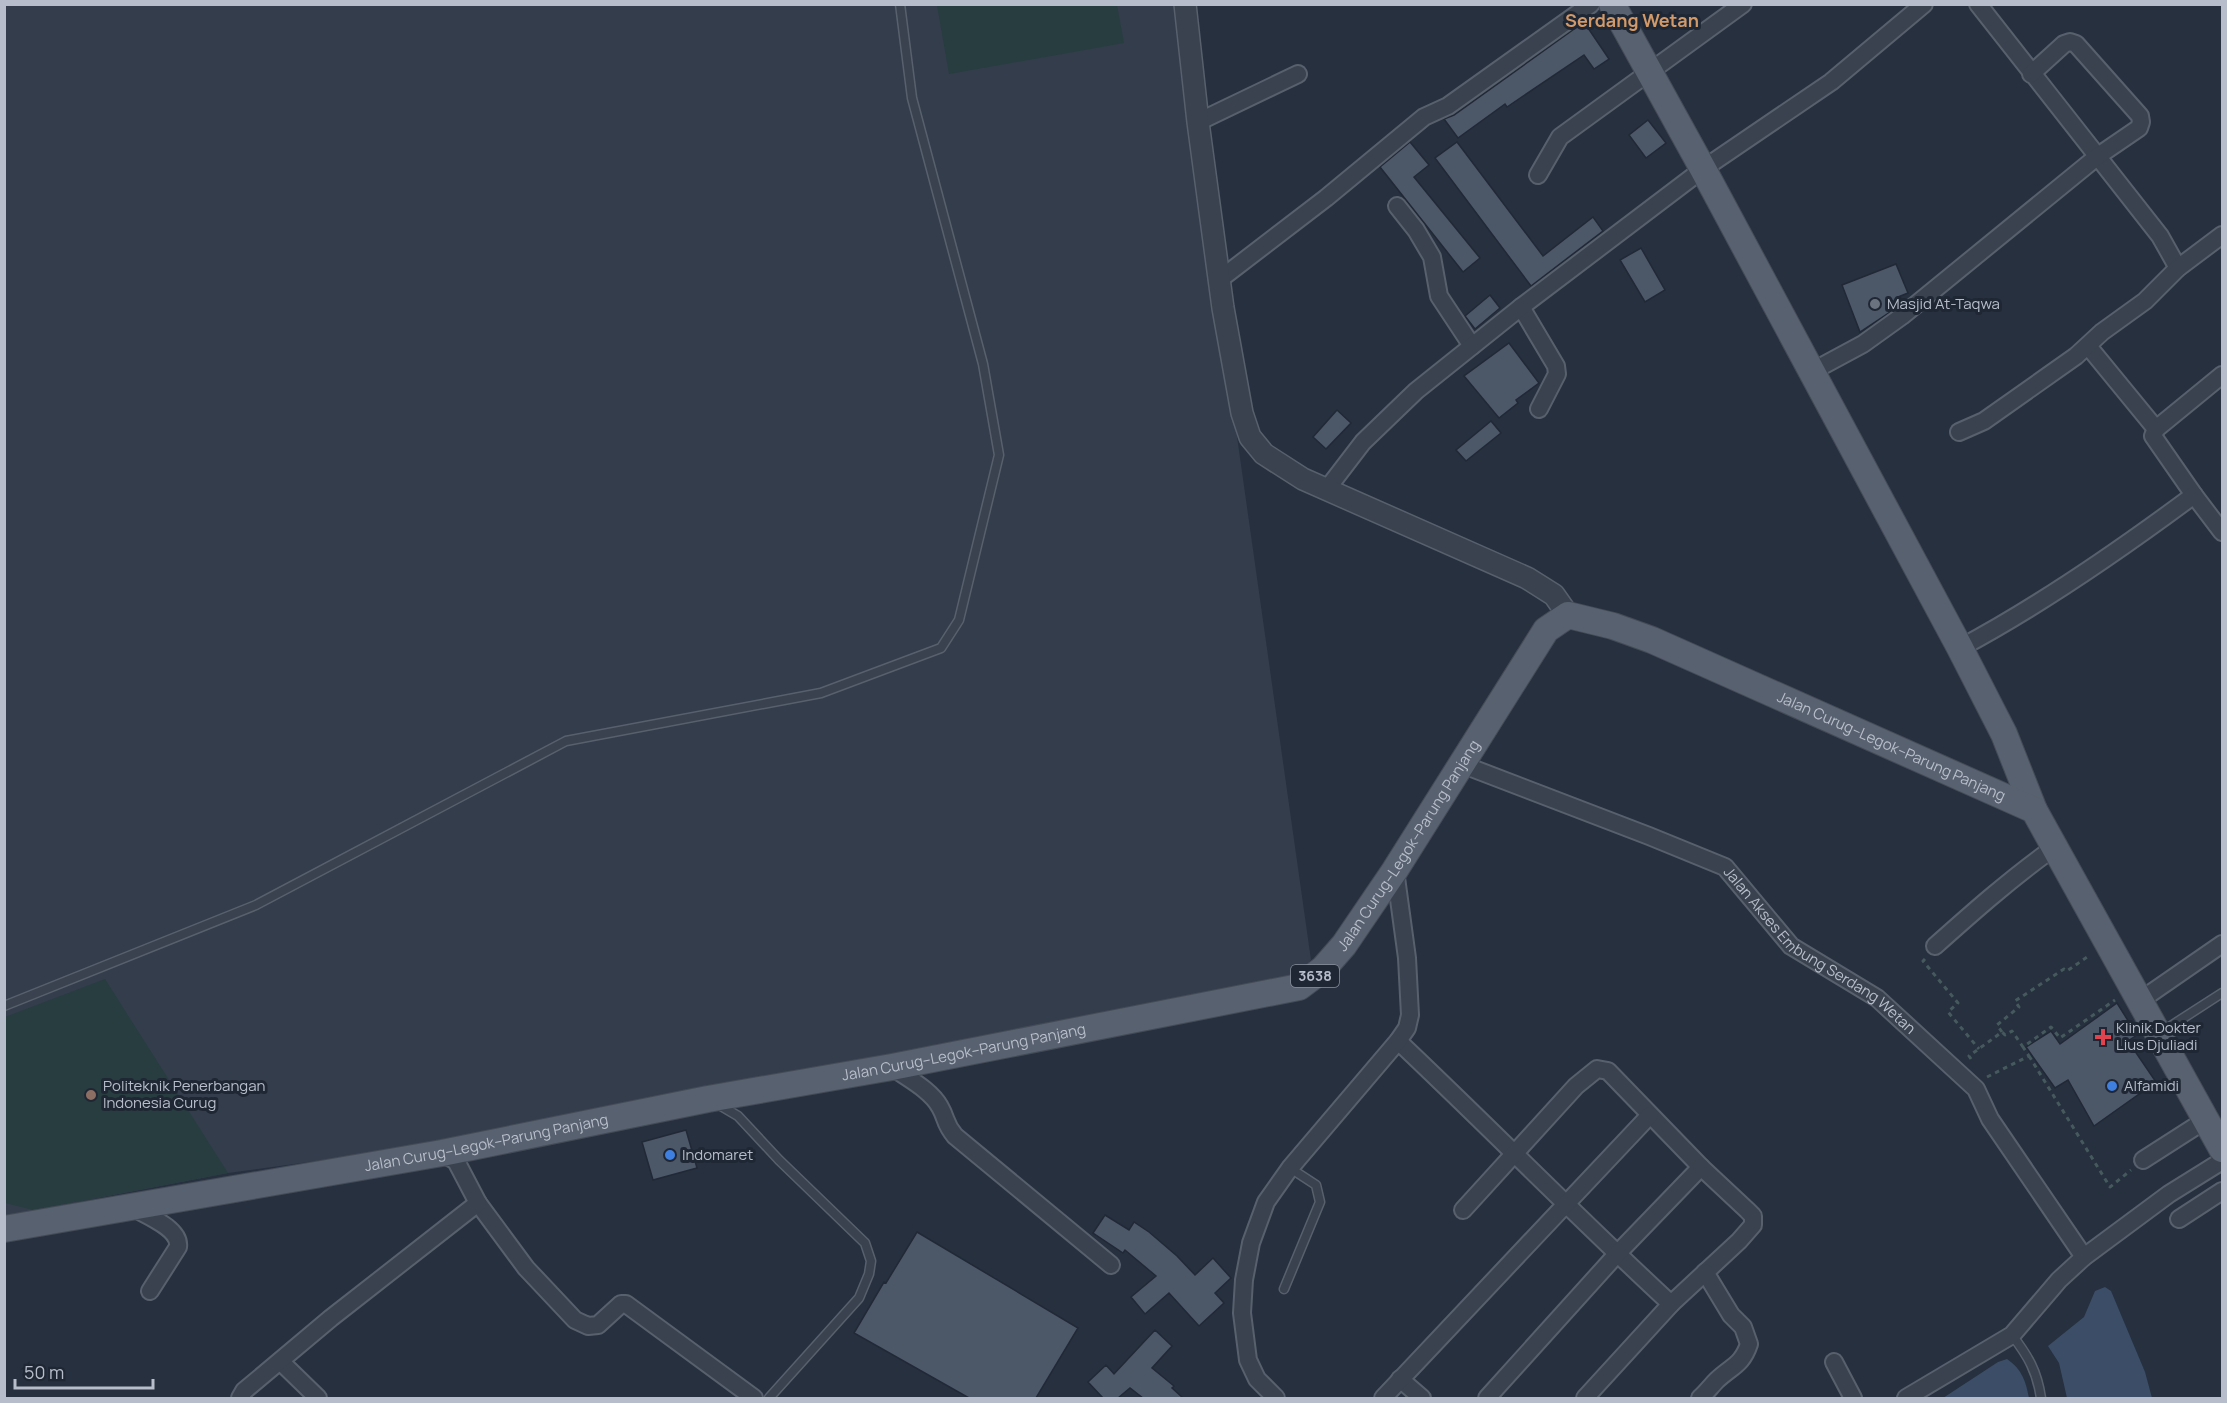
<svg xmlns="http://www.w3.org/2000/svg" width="2227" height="1403" font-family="Manrope,sans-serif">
<rect width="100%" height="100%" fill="#26303f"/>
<path fill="#343d4c" d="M5,5H1176L1311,960L1283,987L890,1057L353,1156L228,1173L5,1216Z"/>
<path fill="#283d40" d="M937,5H1117L1124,43L949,74Z
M105,979L228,1173L33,1210L5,1203V1017Z"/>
<path fill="#3c4d67" d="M2105,1287L2111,1291L2145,1372L2152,1398H2067L2059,1363L2048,1346L2084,1317L2095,1291Z
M2007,1359C2022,1369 2026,1382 2029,1398H1943L1998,1362Z"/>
<path fill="#4c5768" stroke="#212936" stroke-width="1.5" d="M1584,22L1609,59L1594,69L1584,55L1507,107L1505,104L1458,138L1444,119L1454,115Z
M1648,120L1666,143L1646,158L1629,135Z
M1410,142L1429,165L1414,177L1480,258L1463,272L1380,167Z
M1457,142L1543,256L1593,217L1603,231L1531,286L1435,158Z
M1641,248L1665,290L1645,302L1620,260Z
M1896,264L1908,293L1898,297L1900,304L1896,308L1860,332L1842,285Z
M1490,295L1500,308L1475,329L1465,316Z
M1509,343L1539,383L1516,400L1518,403L1499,418L1464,376Z
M1337,410L1351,423L1326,449L1313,437Z
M1491,421L1501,433L1466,461L1456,450Z
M2117,1003L2137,1035L2128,1041L2156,1082L2094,1126L2068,1080L2055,1088L2026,1047L2051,1031L2060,1044Z
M686,1130L697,1168L653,1180L642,1142Z
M1105,1215L1129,1230L1134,1222L1149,1232L1177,1256L1195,1275L1213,1258L1231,1278L1215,1293L1224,1303L1199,1326L1169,1293L1145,1314L1131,1297L1156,1276L1125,1250L1123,1253L1093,1233Z
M917,1232L1078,1328L1036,1398H969L854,1333L884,1282L886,1283Z
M1155,1330L1172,1346L1152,1368L1174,1386L1172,1388L1183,1398H1143L1130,1388L1118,1398H1103L1088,1382L1106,1365L1114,1374Z"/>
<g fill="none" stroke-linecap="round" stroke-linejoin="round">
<defs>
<path id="service" d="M4,1006L256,905L566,741L821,693L941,648L959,620L999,455L983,364L912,98L900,4
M2160,1033L2222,993
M716,1103L738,1116L779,1160L865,1243L871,1261L869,1274L859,1298L769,1398
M1284,1289L1320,1202L1316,1185L1290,1168
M2012,1335C2028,1356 2037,1371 2041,1398"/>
<g id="minor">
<path d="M1978,4L2160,236L2178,268"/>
<path d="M1198,122L1298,74"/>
<path d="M1538,175L1560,137L1743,4"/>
<path d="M1397,206L1416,230L1432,257L1439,296L1472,346"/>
<path d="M1219,280L1326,198L1424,117L1448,106L1591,4"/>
<path d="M1521,307L1556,366L1557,374L1539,409"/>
<path d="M2088,346L2156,429"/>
<path d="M1811,372L1863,344L1902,316L2098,156L2139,128L2141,122L2140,116L2076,44L2070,42L2064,44L2031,74"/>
<path d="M1959,432L1984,421L2076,356L2102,332L2145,301L2178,268L2222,235"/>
<path d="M1327,489L1363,442L1416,391L1521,307L1703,169L1831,82L1924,4"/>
<path d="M2194,495L2153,436L2156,429L2222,375"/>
<path d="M1960,648C2041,605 2120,550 2194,495L2222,532"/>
<path id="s1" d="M1461,764L1649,836L1725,867L1791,946L1877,998L1976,1089L1990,1119L2084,1257"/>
<path d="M1935,946C1972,913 2008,881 2048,852L2059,855"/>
<path d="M2141,1000L2222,944"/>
<path d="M1398,1041C1490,1128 1578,1218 1671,1304"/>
<path d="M892,1067C907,1078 931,1090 940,1107C947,1119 944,1123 955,1136L1111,1265"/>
<path d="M2143,1160L2207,1119"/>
<path d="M478,1203L526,1268L575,1320L588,1326L598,1325L621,1304H626L754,1398"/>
<path d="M130,1206C145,1215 181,1228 178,1247L150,1291"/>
<path d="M1463,1210L1576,1086L1597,1069L1608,1071L1701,1167L1617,1254L1487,1398"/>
<path d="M2179,1219L2222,1191"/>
<path d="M281,1362L318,1398"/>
<path d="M1834,1362L1853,1398"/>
<path d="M1400,1379L1422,1398"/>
<path d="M240,1398L244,1391L331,1318L478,1203L456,1161L442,1153"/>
<path d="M1276,1398L1257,1379L1248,1360L1242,1313L1244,1280L1251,1243L1266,1202L1290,1168L1398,1041L1407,1028L1410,1015L1407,958L1395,870"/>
<path d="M1383,1398L1650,1115"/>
<path d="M1585,1398L1671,1304L1739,1241L1753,1225V1216L1747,1210L1701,1167"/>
<path d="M1700,1398C1706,1393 1711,1386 1717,1380C1732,1366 1742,1365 1749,1344L1743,1327L1731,1315L1705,1272"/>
<path d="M1906,1398L2012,1335L2059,1280L2084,1257L2169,1194L2222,1161"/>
</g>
<path id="tertiary" d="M1185,4L1198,122L1223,308L1242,413L1250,437L1264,454L1303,479L1527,578L1554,595L1568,615"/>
<g id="primary">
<path d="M1612,4L1703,169L1960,648L2004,734L2034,810"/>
<path id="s2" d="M4,1229L442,1153L708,1099L892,1067L1299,987L1323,969L1344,945L1395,870L1546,630L1568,615L1613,626L1652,640L2034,810L2222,1149"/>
</g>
</defs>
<use href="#service" stroke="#58606d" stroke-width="11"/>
<use href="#minor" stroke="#58606d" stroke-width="20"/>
<use href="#tertiary" stroke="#58606d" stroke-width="24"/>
<use href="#primary" stroke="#444b58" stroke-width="28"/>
<path stroke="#465a5d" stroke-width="3" stroke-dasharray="4.5 4.5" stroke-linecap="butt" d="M1925,959L1923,961L1958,1003L1948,1012L1979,1049
M2002,1032L1997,1025L2019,1007L2015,1001L2064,969L2067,971L2090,955
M2029,1056L2110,1187L2131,1170
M1971,1059L1969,1056L2002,1032L2005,1035L2012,1031L2023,1047
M1987,1077L2029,1056L2023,1047L2051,1027L2060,1038L2115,1000"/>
<use href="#service" stroke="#3a424f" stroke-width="8"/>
<use href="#minor" stroke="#3a424f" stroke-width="16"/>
<use href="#tertiary" stroke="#3a424f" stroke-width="21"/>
<use href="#primary" stroke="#58616f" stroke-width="26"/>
</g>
<circle fill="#6b7280" stroke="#1f2734" stroke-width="2" cx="1875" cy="304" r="6"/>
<path fill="#e0444e" stroke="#1f2734" stroke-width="2" d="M2100 1028h6v6h6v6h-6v6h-6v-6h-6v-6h6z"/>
<g fill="#3f7fe0" stroke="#1f2734" stroke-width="2">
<circle cx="2112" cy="1086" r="6"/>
<circle cx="670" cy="1155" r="6"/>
</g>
<circle fill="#8d6e63" stroke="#1f2734" stroke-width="2" cx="91" cy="1095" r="6"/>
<g text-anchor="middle" stroke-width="6" stroke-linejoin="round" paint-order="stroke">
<rect fill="#1f2734" stroke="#89909d" stroke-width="1.5" x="1291" y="965" width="48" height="22" rx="4.5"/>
<g font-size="14" font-weight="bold" fill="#b7bdca">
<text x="1315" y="981">3638</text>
</g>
<g font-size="15" fill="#b7bdca" stroke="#1f2734" text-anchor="start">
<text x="1887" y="309">Masjid At-Taqwa</text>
<text x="2116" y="1033">Klinik Dokter<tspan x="2116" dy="17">Lius Djuliadi</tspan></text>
<text x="103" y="1091">Politeknik Penerbangan<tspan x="103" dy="17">Indonesia Curug</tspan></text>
<text x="2124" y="1091">Alfamidi</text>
<text x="682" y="1160">Indomaret</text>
</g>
<g font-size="15" fill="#b7bdca" stroke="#1f2734">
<text dy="5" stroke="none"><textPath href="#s2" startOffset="2130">Jalan Curug–Legok–Parung Panjang</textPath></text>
<text dy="5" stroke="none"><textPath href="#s2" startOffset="1498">Jalan Curug–Legok–Parung Panjang</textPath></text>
<text dy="5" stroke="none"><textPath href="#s1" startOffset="411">Jalan Akses Embung Serdang Wetan</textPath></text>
<text dy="5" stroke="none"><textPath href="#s2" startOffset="976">Jalan Curug–Legok–Parung Panjang</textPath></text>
<text dy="5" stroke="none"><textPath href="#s2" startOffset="490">Jalan Curug–Legok–Parung Panjang</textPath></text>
</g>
<g font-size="18" font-weight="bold" fill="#d29969" stroke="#1f2734">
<text x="1632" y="27">Serdang Wetan</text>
</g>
</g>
<rect width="2227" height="1403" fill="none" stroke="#b7bdca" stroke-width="12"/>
<path d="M15 1379v9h138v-9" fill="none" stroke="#b7bdca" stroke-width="3"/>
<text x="24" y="1379" font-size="18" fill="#b7bdca" stroke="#1f2734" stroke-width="4.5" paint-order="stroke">50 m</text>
</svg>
